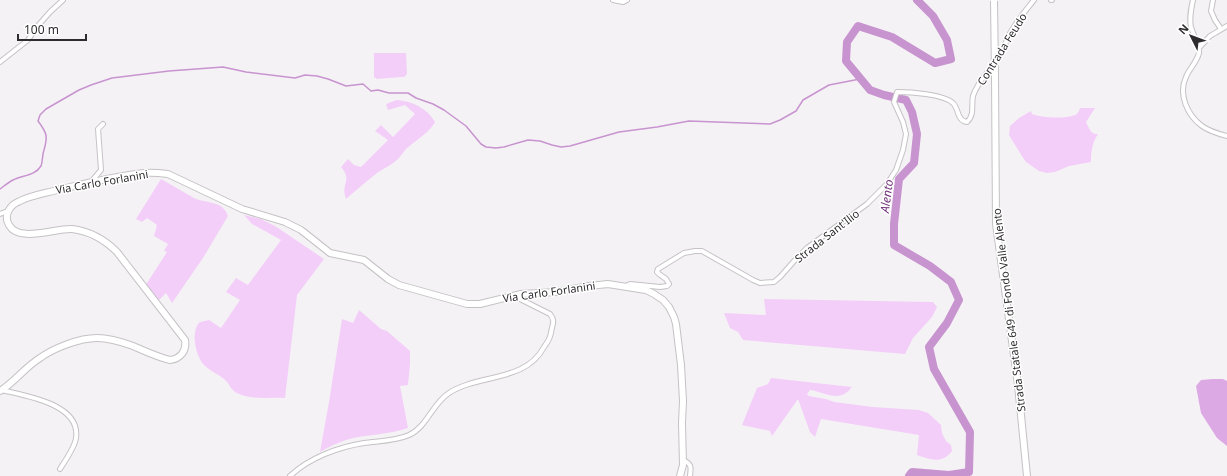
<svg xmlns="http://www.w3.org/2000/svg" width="1227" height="476" font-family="'Noto Sans',sans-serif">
<rect width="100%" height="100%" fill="#f5f2f5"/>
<path fill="#f3cef9" d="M374,53H406L407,74L404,77H401L377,79L374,77Z
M397,100C412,101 427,108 435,122C431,131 414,142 406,149C403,152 401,156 398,159C392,165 384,168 377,173C367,181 356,190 346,199C340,183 353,181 341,167L348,159L354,165L361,167L388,140L375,131L381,125L393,137L415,114L405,105L388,110L386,104Z
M1080,108H1095L1086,122C1089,128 1091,135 1098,134C1092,143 1091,152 1091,162L1069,166L1055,172L1047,173L1039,171L1026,162L1020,153L1009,135L1010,126L1019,118L1031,111L1032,114C1042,118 1064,119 1075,115C1078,114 1079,111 1080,108Z
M161,179C172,185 183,192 194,198C206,204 223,200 228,216L203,258L172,303L166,293L157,302L145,286L167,252L164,251L168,244L154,236L157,225L147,218L142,222L136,219Z
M244,215L261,219L275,226L324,259L297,295L285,398C271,397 253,400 239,394C228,389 231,384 224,379C218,374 210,371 204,365C196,357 191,334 198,324C200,321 206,321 209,320L221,328L240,300L226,292L236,278L248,285L281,240L252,224Z
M764,299L933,302L937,307L932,317L913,338L905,354L743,340L738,332L730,328L724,313L766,315Z
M359,310L381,329L387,331L410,351V364L408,385L400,386L408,428C388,435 366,434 346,440C337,443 328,447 320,452L329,402L342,319L353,323Z
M771,378L852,387C839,404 826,392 810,390L807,394L809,396L814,397L826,399L834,402L873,407L919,410L928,413L941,425L942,433L946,441L951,445L952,451C942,464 931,460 917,455L919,435L821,419L815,437L810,432L798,399L772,436L770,431L742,425L757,388L768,384Z"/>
<path fill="#dda9e5" d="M1213,379H1223L1227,381V446L1217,438L1201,413L1196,386L1201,380Z"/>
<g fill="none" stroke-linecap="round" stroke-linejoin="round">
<path stroke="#c894d0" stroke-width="1.5" d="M0,189C4,186 9,182 13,180C22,175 35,176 41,166C43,161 42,155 44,150C48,136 47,133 38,121L40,115L46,109L79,90L91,85L112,78L169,71L223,67L246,72L295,78L305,75L317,76L328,79L346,86L363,84L371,91L378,90L389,93H408L416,98L433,104L444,110L466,126L481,144L486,147L496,148L504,147L528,140L540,141L552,145L561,147L570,146L619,132L657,127L689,121L770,124L780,120L796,111L803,100L829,85L860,79"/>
<path stroke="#c894d0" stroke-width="8" d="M909,476L912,472L949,475L969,472L970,432L934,369L929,347L947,323L959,300L951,282L930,266L894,245V224L899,179L914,163L917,134L912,112L906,100L884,95L870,90L846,61L847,42L858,26L892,37L935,63L951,59L947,40L933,16L917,0"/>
<defs>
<path id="minor" d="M613,0L623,2L627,0
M1051,0H1052
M1193,0C1191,9 1189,18 1191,27C1193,35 1200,45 1199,53C1197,62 1189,69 1186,77C1178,94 1187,115 1202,126C1209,131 1219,134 1227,136
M1213,0L1211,11L1215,20L1221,29
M1199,48L1210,36L1227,26
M0,62L28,40L36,28L50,12L63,0
M91,182L101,170L98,129L103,124
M0,214L8,211
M626,286L630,284L660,287L667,286L669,284L666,279L659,274L657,272L658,269L684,253L695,251H702L753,280L760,283L774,282L780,277L795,260L807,248L867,204L887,184L896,170L903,150L906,134L903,122L894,102L897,92C910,92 943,94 953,103C959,109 957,121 967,122C975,115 971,105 973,96C978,80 992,68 1000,55C1004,49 1006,41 1009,35C1016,22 1025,11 1034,0
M2,390C26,396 81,404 76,438C75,447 65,461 60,469
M683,460C692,464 691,467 690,476
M290,476C309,458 338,447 364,443C379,441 396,441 409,435C427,427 432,404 449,393C478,374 526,382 544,347C547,343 550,338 551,333C552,324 556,322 550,314L514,296"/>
<path id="primary" d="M0,391C15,382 25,367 40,358C54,348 79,338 97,338C109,338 122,342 133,346C145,351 157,357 170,360C180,359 187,351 185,340L117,252C105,240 89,231 72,229C55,228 19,243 9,225C6,220 6,215 9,210C11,206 15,203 20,201C32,195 47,193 61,189C88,183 116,176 144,173C152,172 160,173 168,174L242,209L285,222L301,230L330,253L364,260L388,279L399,285L467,304H480L521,294L557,292L589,286L608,284L646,290L654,294L663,300L669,307L674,317L676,324L681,365L683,401L682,423L683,465L680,476"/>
<path id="trunk" d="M995,76L996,224L1018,385L1027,476"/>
</defs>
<use href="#minor" stroke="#c5c2c5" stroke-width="6"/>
<use href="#primary" stroke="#c5c2c5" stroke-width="8"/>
<use href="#trunk" stroke="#c5c2c5" stroke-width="8"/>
<use href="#minor" stroke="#fff" stroke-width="4"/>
<use href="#primary" stroke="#fff" stroke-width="6"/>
<use href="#trunk" stroke="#fff" stroke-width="6"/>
<defs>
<path id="trunk-bridge" d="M994,1L995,76"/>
</defs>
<use href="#trunk-bridge" stroke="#c5c2c5" stroke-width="8" stroke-linecap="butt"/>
<use href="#trunk-bridge" stroke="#fff" stroke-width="6"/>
</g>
<g text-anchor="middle" stroke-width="3" stroke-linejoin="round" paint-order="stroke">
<g font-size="11" fill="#2e2c2e" stroke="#fff">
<text transform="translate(1002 49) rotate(-58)" y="4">Contrada Feudo</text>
<text transform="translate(102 182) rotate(-10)" y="4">Via Carlo Forlanini</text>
<text transform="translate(827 236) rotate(-38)" y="4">Strada Sant'Ilio</text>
<text transform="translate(549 292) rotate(-8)" y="4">Via Carlo Forlanini</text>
<text transform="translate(1009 310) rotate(-97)" y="4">Strada Statale 649 di Fondo Valle Alento</text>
</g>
<g font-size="12" font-style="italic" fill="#75377f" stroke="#fff">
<text transform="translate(887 196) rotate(-82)" y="4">Alento</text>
</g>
</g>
<g transform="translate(1191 36) rotate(312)" stroke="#ffffff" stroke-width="3" paint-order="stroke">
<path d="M0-3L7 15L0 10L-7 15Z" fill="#2e2c2e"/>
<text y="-6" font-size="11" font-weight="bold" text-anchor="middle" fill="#2e2c2e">N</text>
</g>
<path d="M18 34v6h68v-6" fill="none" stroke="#2e2c2e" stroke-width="2"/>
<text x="24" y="34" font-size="12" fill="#2e2c2e" stroke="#ffffff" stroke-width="3" paint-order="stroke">100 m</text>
</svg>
